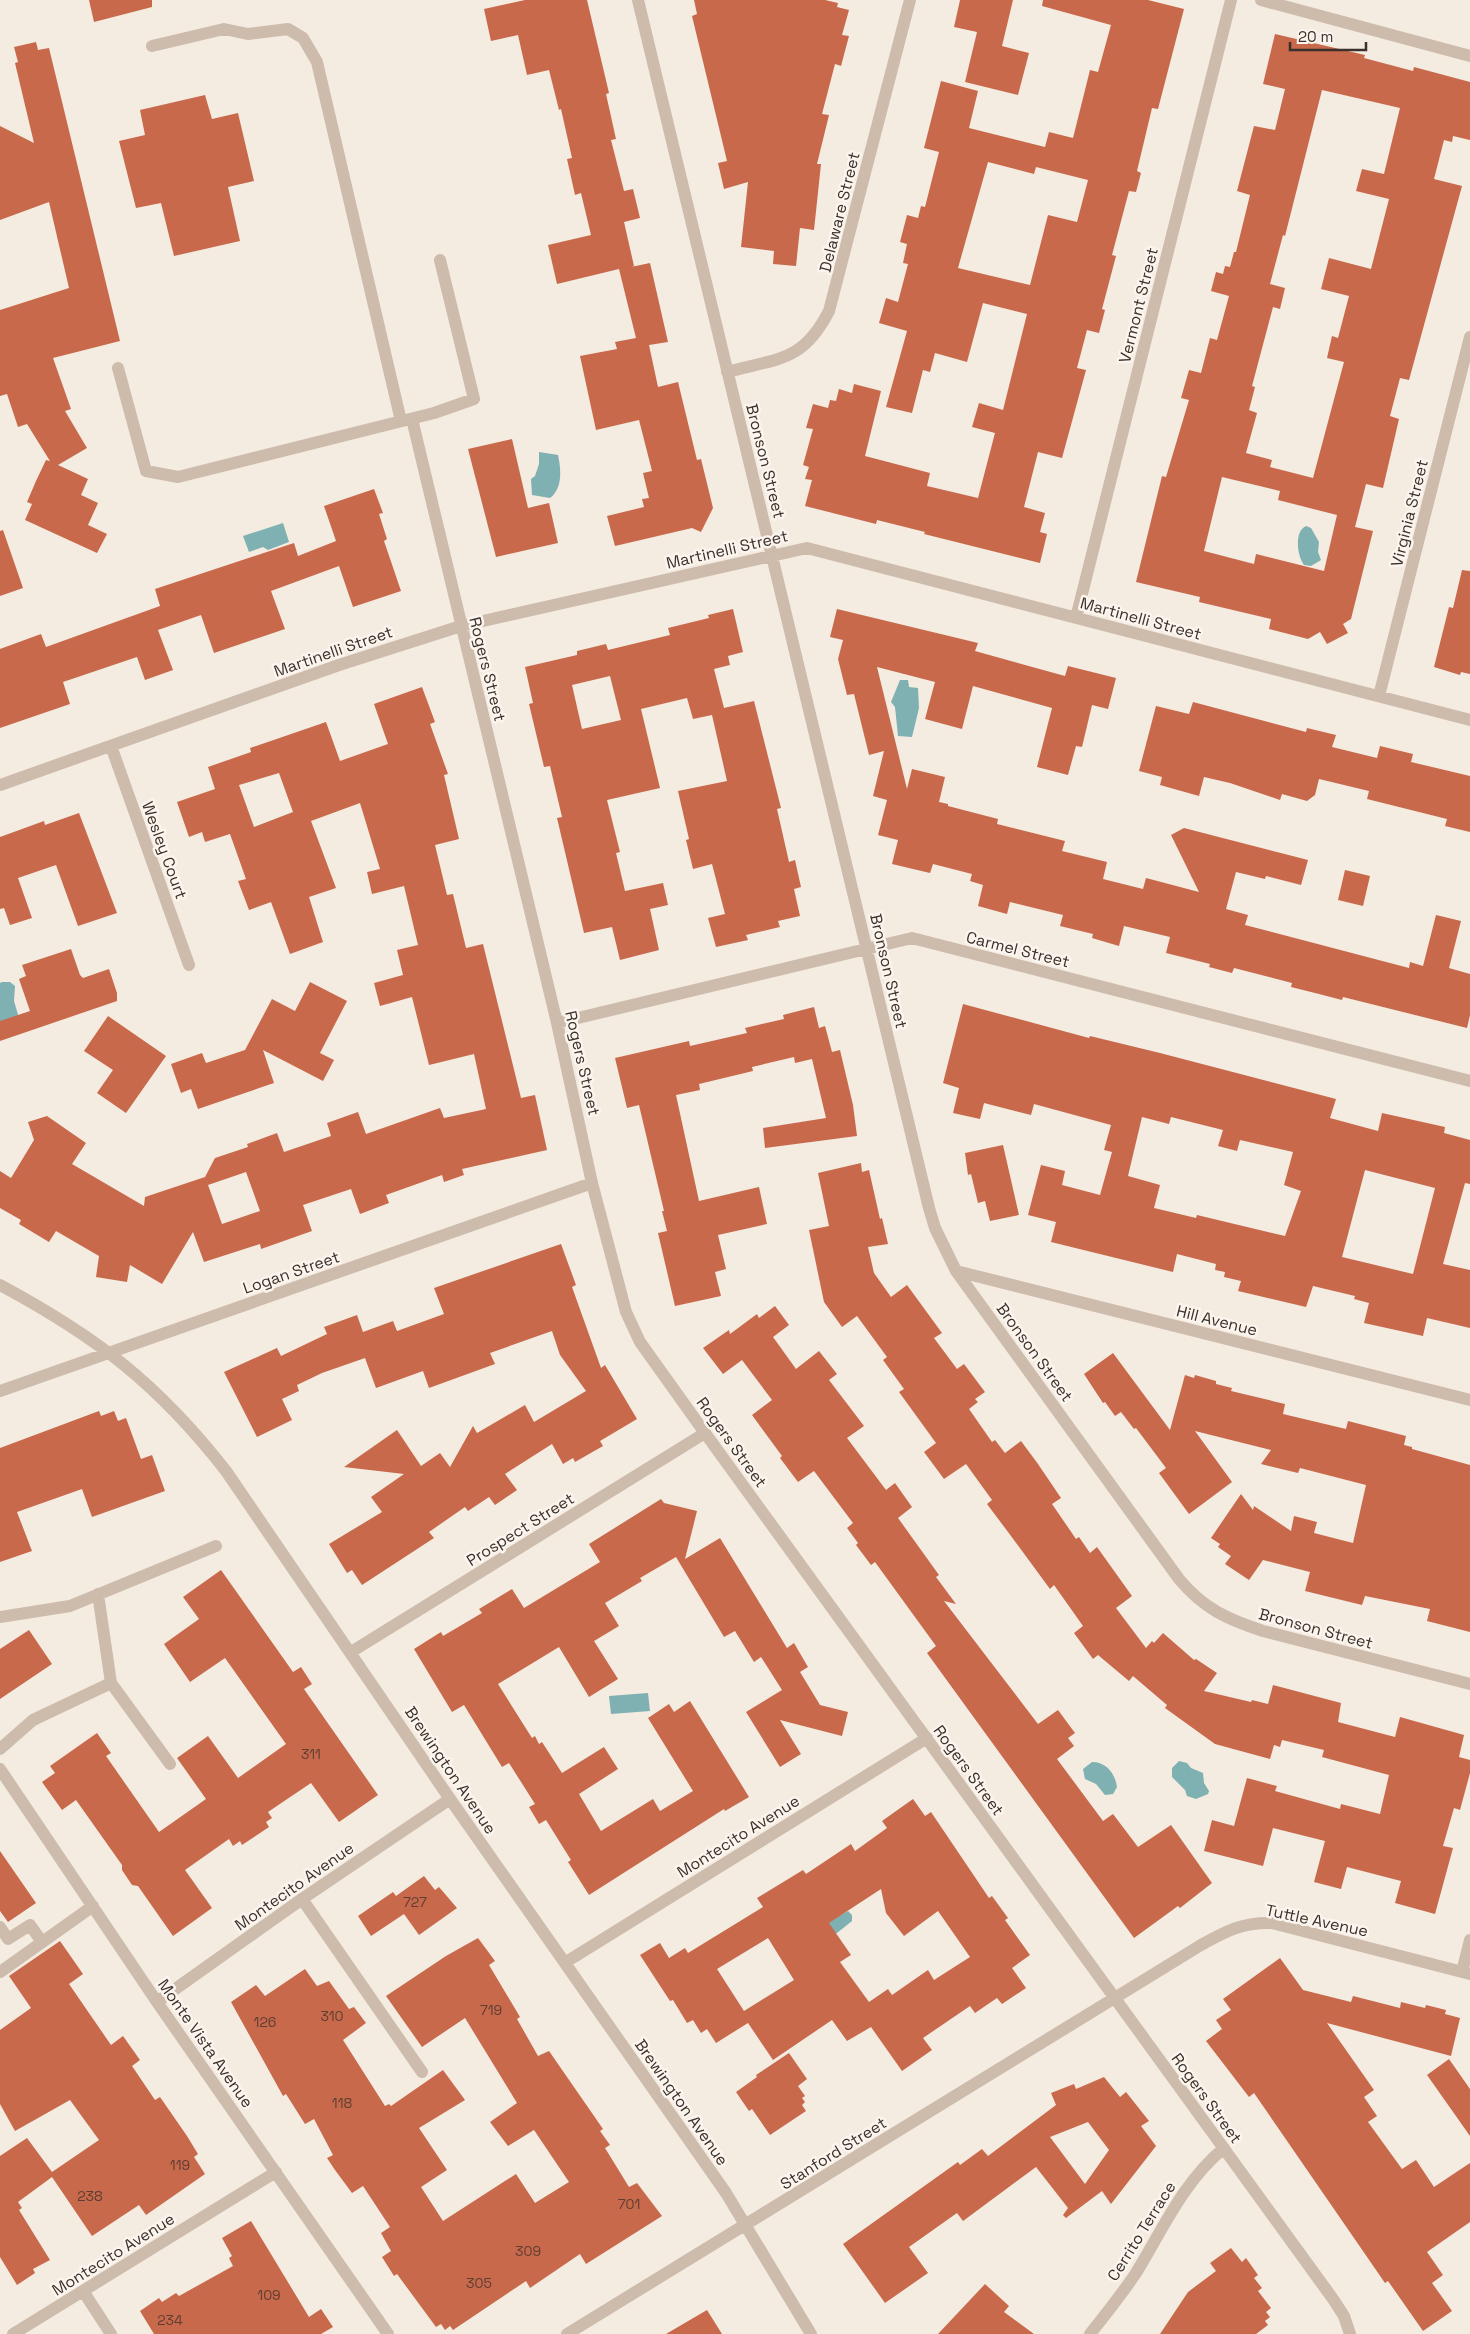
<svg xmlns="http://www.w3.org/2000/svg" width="1470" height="2334" font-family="'Space Grotesk',sans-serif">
<rect width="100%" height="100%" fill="#f4ebe1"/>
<path fill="#7fb0b2" d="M539,452L558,455C561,469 563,488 550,498L532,495L531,479L535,476L539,464Z
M283,523L289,542L268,550L263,547L249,552L243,536Z
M1306,526L1311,528L1319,542L1318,552L1321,560L1311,566L1304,565C1297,556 1294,531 1306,526Z
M900,680H908L909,687L918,688L919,708L912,737L898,736L895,707L891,702Z
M2,982H10L15,986L14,1001L19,1018L0,1024V983Z
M648,1693L650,1711L611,1714L609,1696Z
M1179,1761L1187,1763L1191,1768L1203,1773L1204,1783L1209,1791L1208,1794L1196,1799L1187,1796L1185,1790L1172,1777V1768Z
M1092,1762C1106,1762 1115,1773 1117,1787L1113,1794L1105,1795L1096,1784L1085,1779L1083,1769Z
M848,1911L852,1915V1921L837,1933L834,1934L822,1925Z"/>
<path fill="#c8694b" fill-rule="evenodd" d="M89,0H152V7L94,22Z
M525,0H587L609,93L606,94L616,139L611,140L624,191L633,189L640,218L624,222L634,266L631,267L650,263L668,342L649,345L658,387L678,382L697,460L701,459L713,508L701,532L692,528L615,546L607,516L644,507L642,499L649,498L643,473L652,471L639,420L596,430L580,356L617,349L615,342L636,338L619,269L557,284L548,245L591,235L581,193L575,195L567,159L572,158L561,109L559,110L549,70L527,75L518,35L491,41L484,9Z
M694,0H825L838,3L837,7L849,10L842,35L849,36L841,66L835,64L822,114L829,115L817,164H821L814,230L800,228L796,266L773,264L774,251L741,247L748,182L724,189L718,163L727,161L692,16L697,14Z
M960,0H1013L1002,46L1029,53L1018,95L965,82L977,32L954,27Z
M1043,0H1148L1184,9L1158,109L1152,108L1137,171L1141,173L1136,192L1129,191L1112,255L1116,256L1102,309L1105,310L1099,333L1087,330L1077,368L1086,370L1062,458L1038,452L1024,507L1045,513L1040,532L1047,534L1040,563L924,534L925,532L877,520L876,524L805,506L812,480L805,479L809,467L803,465L813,429L806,428L813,404L828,408L830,400L836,401L839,389L852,393L854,384L881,391L865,456L930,473L927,486L978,498L995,433L972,427L979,403L1003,410L1027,314L983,303L967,362L935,353L930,372L923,370L912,413L886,407L907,331L879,323L886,298L898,302L908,264L903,263L907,244L900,242L907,215L918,218L921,206L925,207L939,152L924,148L941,81L978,91L969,128L1045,147L1049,132L1073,138L1090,70L1098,72L1111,25L1042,6ZM988,162L1034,174L1036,167L1088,180L1077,222L1048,215L1030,285L958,268Z
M1275,34L1365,55L1364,58L1413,71L1414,67L1470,82V140L1453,136L1452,142L1444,140L1434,179L1462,186L1409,380L1400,378L1390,416L1399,419L1383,488L1366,484L1355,527L1373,531L1351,619L1343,624L1348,633L1327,644L1320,632L1308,639L1269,629L1271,619L1199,602L1200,597L1136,582L1162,476L1166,477L1189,400L1181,398L1189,370L1201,373L1210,338L1217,340L1229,296L1211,291L1216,272L1223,274L1225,266L1230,267L1234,252H1236L1250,195L1237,191L1254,126L1275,130L1285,89L1263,84ZM1322,90L1400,108L1384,174L1362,169L1356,191L1389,199L1371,269L1329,258L1321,289L1349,296L1338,338L1332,336L1327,358L1344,362L1313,478L1270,467L1272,460L1246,453L1257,413L1249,410L1255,387L1252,386L1273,307L1280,309L1285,288L1270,284L1283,235L1285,236ZM1222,477L1280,491L1278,500L1337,515L1324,571L1256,554L1254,564L1204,551Z
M36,42L38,50L49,48L120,341L53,358L71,409L65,411L87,448L58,465L88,479L81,495L98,503L88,525L107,534L97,553L25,520L32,504L27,502L36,481L46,460L50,461L27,424L18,427L7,394L0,396V310L69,288L49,202L0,220V126L34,143L15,63L18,62L14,47Z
M205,95L212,119L238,113L254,181L228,187L240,241L174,256L161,203L136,208L119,141L145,135L140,110Z
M512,439L528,508L549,503L558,543L496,557L468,449Z
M374,489L383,513L379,514L387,539L384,541L401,591L353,607L339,566L271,591L285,629L214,653L201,615L158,630L173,670L145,680L137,657L63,682L70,704L0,728V649L41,634L46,647L160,606L155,589L294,543L298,556L336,541L324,506Z
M3,530L23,588L0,596V531Z
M1462,570L1470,571V674L1461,672L1460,675L1434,667L1449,607L1453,608Z
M733,609L743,652L728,656L730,665L714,669L724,708L754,701L781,808L777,809L789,862L795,860L801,887L794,889L800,916L778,921L780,927L746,935L748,940L716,947L708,918L725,914L712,864L693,869L686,840L689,839L678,791L727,781L712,715L693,719L687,698L641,709L660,788L607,800L620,852L616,853L625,891L663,883L668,905L650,909L659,950L620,960L612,927L584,933L557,818L562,817L550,766L544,767L529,704L533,703L525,667L577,655V651L606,644L608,650L670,635L668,628L709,618L708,615ZM610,676L621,720L582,729L572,685Z
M837,609L978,643L975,651L1065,676L1068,666L1116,678L1108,709L1092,705L1082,747L1076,746L1068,775L1037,767L1052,708L973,686L962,729L925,719L935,682L877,667L907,789L912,769L945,777L939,802L948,804V806L998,819L997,824L1065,841L1062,851L1107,862L1103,879L1143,889L1146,878L1199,892L1171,835L1184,828L1308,860L1301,885L1266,876L1265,879L1236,872L1226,909L1248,915L1245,925L1409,968L1410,962L1423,966L1436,915L1461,921L1449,968L1470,974V1015L1467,1028L1343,997L1342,1000L1319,994L1291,987L1292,983L1234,968L1232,973L1209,967L1210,964L1166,953L1170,937L1124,926L1119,946L1092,938L1093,934L1060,926L1063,915L1010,902L1007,914L978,906L983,885L970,881L972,874L933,864L930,873L892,864L898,840L878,835L887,800L873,796L884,751L869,755L854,694L847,695L838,659L843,640L830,637Z
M422,687L435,722L430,724L448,774L444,775L459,839L435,845L447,895L453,894L466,948L483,944L521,1098L535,1095L547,1150L462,1169L464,1175L444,1182L442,1175L386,1195L389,1203L360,1214L351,1189L303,1205L312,1231L261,1249L260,1244L204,1262L193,1232L162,1284L130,1265L127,1282L96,1277L99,1256L56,1231L49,1242L19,1224L21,1220L0,1208V1171L11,1178L34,1140L28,1122L47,1116L86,1143L72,1164L144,1206L145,1197L205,1177L215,1158L248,1147L247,1144L277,1133L284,1152L331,1136L327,1123L358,1112L366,1134L440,1108L444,1118L486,1109L474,1054L429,1065L412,997L380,1006L374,983L403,975L397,950L418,945L404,886L372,894L367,872L380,869L360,803L311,821L336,888L309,897L323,942L290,954L271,902L249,910L238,881L246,879L230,834L205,842L202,832L189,837L177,802L215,789L208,767L251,752L250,748L326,722L340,761L388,744L374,704ZM279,773L293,812L254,827L239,785ZM246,1172L260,1211L222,1224L208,1185Z
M1193,702L1306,732L1307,728L1336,735L1332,747L1377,758L1380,746L1413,754L1411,762L1470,776V832L1445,826L1447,819L1367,799L1369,791L1319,779L1315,795L1307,801L1282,794L1280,800L1230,783L1204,777L1199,796L1160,785L1162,777L1139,771L1156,706L1189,714Z
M79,813L117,913L78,926L56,865L18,878L32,918L10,925L4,908L0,909V837L44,821L45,825Z
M1345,870L1370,876L1363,906L1338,900Z
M71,949L80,975L83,978L109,969L117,993V1001L0,1041V1021L30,1011L19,979L26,976L22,965Z
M310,982L347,1001L320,1053L334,1060L323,1081L263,1050L274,1083L198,1109L191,1089L181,1093L171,1064L202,1053L206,1063L245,1050L272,999L295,1011Z
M963,1004L1089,1038L1090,1036L1160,1053L1336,1099L1330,1118L1378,1131L1382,1113L1445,1127L1444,1133L1470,1140V1184L1465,1183L1443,1264L1470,1270V1328L1427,1318L1423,1336L1364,1323L1369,1303L1354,1299L1355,1296L1313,1286L1306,1307L1238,1291L1241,1281L1224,1277L1225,1272L1215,1270L1216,1264L1177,1254L1173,1272L1051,1242L1056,1222L1028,1215L1041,1165L1065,1171L1062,1185L1100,1195L1112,1152L1104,1150L1111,1125L1034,1104L1031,1115L984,1103L980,1119L953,1113L959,1088L943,1083ZM1142,1117L1169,1124L1171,1117L1223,1130L1218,1146L1237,1151L1240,1140L1293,1152L1284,1185L1301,1191L1285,1236L1197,1215L1196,1218L1154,1208L1160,1185L1128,1176ZM1365,1170L1435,1188L1413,1274L1342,1257Z
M814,1007L819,1028L825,1026L832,1052L840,1050L853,1105L857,1136L765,1148L763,1128L826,1118L812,1059L795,1063L794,1057L752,1067L753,1071L699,1084L700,1090L676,1095L699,1201L759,1187L767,1224L718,1235L726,1269L715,1272L721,1296L675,1306L658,1233L667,1231L662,1211H664L639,1105L627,1108L615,1058L689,1041L690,1046L747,1033L745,1028L784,1019L783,1015Z
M108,1016L166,1056L126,1113L97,1093L113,1070L84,1051Z
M1003,1145L1019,1215L990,1221L985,1201L978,1203L971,1174L968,1175L965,1153Z
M861,1163L862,1172L869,1170L880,1219L882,1218L888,1244L868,1247L874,1273L891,1297L907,1285L942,1333L934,1338L957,1369L964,1364L985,1392L975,1399L978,1402L969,1409L992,1442L995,1440L1005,1453L1021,1441L1038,1464L1061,1498L1052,1504L1076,1539L1079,1537L1090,1553L1097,1547L1132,1596L1116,1608L1146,1648L1152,1641L1154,1643L1163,1633L1194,1660L1196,1659L1217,1673L1204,1691L1251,1702L1252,1700L1268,1704L1273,1685L1341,1703L1338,1722L1395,1737L1400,1717L1464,1735L1459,1757L1470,1760V1773L1460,1810L1454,1808L1443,1846L1453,1848L1435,1914L1395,1903L1401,1881L1347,1867L1341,1889L1314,1882L1325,1841L1273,1828L1263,1866L1204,1851L1212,1820L1234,1826L1247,1778L1277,1786L1275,1791L1340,1809L1341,1804L1380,1814L1389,1775L1322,1757L1324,1750L1282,1740L1280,1747L1274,1745L1270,1759L1215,1744L1165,1708L1167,1705L1133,1676L1129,1681L1098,1655L1093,1659L1074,1633L1083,1626L1054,1585L1050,1589L1008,1532L987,1504L992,1500L966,1464L944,1479L924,1452L936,1443L899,1392L904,1389L883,1360L887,1357L857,1316L842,1327L824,1302L809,1230L829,1226L818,1173Z
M561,1244L576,1285L572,1287L601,1368L605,1365L637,1419L600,1441L603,1446L575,1462L573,1458L563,1464L552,1444L505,1474L517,1490L495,1505L489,1497L468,1511L465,1507L429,1532L434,1538L362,1585L352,1570L347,1573L329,1544L382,1512L371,1497L404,1474L344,1467L397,1430L421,1466L440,1453L450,1467L473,1426L477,1433L525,1405L534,1422L586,1391L560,1355L552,1331L490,1353L495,1364L429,1388L423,1371L376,1388L365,1358L322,1373L297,1385L299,1391L282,1399L292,1420L257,1437L224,1372L277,1348L281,1356L327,1334L324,1327L357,1315L363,1332L393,1321L397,1331L444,1314L434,1288Z
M775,1306L789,1325L773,1337L796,1369L819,1351L837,1374L829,1380L864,1426L847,1438L886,1490L895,1483L912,1507L898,1518L939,1575L936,1577L956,1604L944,1601L1038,1724L1058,1710L1075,1733L1068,1738L1074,1746L1057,1759L1103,1821L1113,1814L1138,1847L1171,1825L1212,1883L1180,1908L1178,1906L1134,1938L927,1653L936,1646L875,1562L871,1565L856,1545L858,1543L847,1528L853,1523L814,1471L798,1482L780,1458L782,1456L752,1415L772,1400L742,1360L723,1374L703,1348L729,1330L730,1334L757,1314L759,1318Z
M1113,1353L1170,1430L1185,1375L1194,1378L1195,1375L1216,1381V1384L1232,1388L1231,1391L1285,1404L1283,1414L1346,1429L1348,1421L1406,1436L1404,1445L1412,1447V1449L1470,1465V1632L1427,1621L1430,1609L1365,1596L1362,1605L1305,1591L1310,1572L1263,1560L1249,1580L1225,1564L1231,1556L1218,1547L1220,1544L1211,1538L1241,1494L1253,1510L1254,1506L1291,1531L1294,1516L1317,1522L1314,1533L1353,1543L1366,1485L1300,1468L1298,1473L1261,1464L1271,1450L1195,1431L1232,1482L1189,1514L1159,1473L1166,1468L1136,1428L1134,1429L1121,1412L1115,1416L1105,1402L1103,1403L1084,1374Z
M99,1411L101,1416L114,1411L118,1421L126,1418L141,1459L152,1455L165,1491L92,1517L82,1489L17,1512L32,1551L0,1562V1448Z
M661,1499L664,1503L697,1511L685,1559L720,1538L787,1648L794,1643L808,1667L800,1672L820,1705L848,1712L842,1736L780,1720L801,1754L780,1767L746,1712L782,1690L761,1657L754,1662L735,1631L724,1637L676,1557L640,1578L642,1581L605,1603L619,1626L594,1641L618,1679L589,1697L559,1647L498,1684L532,1738L535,1736L539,1744L542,1742L562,1773L604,1747L618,1769L579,1794L601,1831L653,1799L660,1811L693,1791L648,1718L669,1704L674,1712L690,1701L749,1797L725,1811L724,1809L589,1895L568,1862L571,1860L546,1820L539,1824L529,1807L535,1804L509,1763L502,1767L464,1705L452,1712L414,1649L441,1632L443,1636L482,1613L479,1609L512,1589L524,1608L600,1562L589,1544Z
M221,1570L293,1672L301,1667L312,1684L304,1689L378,1795L339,1822L311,1783L268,1812L272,1818L266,1822L269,1827L242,1845L240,1841L233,1846L229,1839L185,1870L212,1908L173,1936L138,1886L132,1885L122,1870V1865L76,1800L62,1810L42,1782L55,1773L50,1766L97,1733L111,1753L106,1756L159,1832L206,1799L177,1758L208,1736L238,1778L286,1744L225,1658L190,1682L164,1644L199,1619L183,1597Z
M29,1630L52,1664L0,1699V1649Z
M913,1799L925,1816L931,1812L989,1898L992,1896L1008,1918L1005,1920L1030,1955L1012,1968L1026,1988L1002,2004L997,1998L975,2013L970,2006L923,2038L932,2050L902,2071L871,2027L847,2041L832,2020L773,2060L748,2023L716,2043L707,2029L701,2033L693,2020L687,2023L673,2000L670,2001L640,1955L660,1943L669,1958L685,1948L688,1953L763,1907L757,1898L803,1870L806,1874L851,1844L855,1851L887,1828L882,1821ZM881,1889L886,1913L904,1936L938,1911L970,1957L934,1980L928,1970L892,1995L888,1989L869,2002L840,1962L851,1955L829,1923ZM768,1938L794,1980L744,2011L717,1969Z
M0,1851L36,1903L8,1922L0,1911Z
M424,1876L435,1890L439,1887L457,1908L419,1935L404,1914L371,1936L358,1916L393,1892L396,1896Z
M478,1938L495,1961L489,1965L520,2017L517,2019L538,2056L549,2051L603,2129L600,2131L610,2145L605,2148L629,2187L637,2183L662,2216L586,2264L580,2254L530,2288L526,2281L453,2330L450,2326L445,2330L441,2324L436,2327L397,2274L394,2276L382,2257L391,2251L381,2233L390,2227L363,2186L352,2193L335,2170L327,2158L333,2155L314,2119L305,2124L286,2094L283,2096L231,2002L256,1985L265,1996L305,1969L317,1986L329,1981L349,2009L354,2007L366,2023L343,2040L385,2106L389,2104L391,2106L443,2070L465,2100L419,2128L447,2170L421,2187L443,2221L516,2174L535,2203L569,2182L534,2130L508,2146L490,2122L517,2103L465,2018L422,2047L386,1996L446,1956Z
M60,1941L83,1974L69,1984L111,2045L123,2036L140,2060L132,2066L155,2100L160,2097L187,2136L198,2154L194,2157L205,2174L146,2215L139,2205L92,2236L52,2177L18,2202L22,2208L19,2210L50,2260L33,2269L35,2273L17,2285L0,2257V2156L27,2138L52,2172L99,2140L70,2100L15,2131L0,2104V2030L31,2008L9,1976Z
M1280,1958L1303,1990L1351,2002L1353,1996L1400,2008L1401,2002L1425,2008L1426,2005L1446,2010L1445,2014L1460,2018L1451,2056L1327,2023L1374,2090L1364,2097L1377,2116L1368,2122L1402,2169L1416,2160L1434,2187L1470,2163V2222L1427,2252L1443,2275L1432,2283L1452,2311L1423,2331L1388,2281L1385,2283L1254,2093L1249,2097L1206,2041L1222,2029L1216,2020L1231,2010L1223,1999Z
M789,2053L807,2079L798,2086L805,2096L802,2098L805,2102L802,2105L806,2111L770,2135L752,2109L749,2111L736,2092L757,2077L756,2075Z
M1449,2059L1470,2089V2136L1427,2075Z
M1104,2077L1120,2097L1126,2092L1149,2121L1141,2126L1156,2146L1111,2204L1102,2191L1066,2218L1063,2215L1068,2208L1036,2167L963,2221L957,2213L909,2247L928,2273L885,2303L843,2244L958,2162L960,2165L982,2149L988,2156L1056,2105L1051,2093L1074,2084L1076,2089ZM1088,2122L1109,2150L1085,2184L1050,2137Z
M251,2221L309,2317L321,2309L333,2327L321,2334H154L140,2311L159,2298L162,2302L176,2293L179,2296L233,2266L229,2258L232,2256L222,2238Z
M1231,2248L1242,2262L1246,2258L1258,2275L1254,2278L1262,2288L1258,2291L1271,2308L1266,2312L1270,2317L1265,2321L1268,2325L1256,2334H1160L1188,2292L1216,2271L1210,2263Z
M985,2284L1009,2306L1004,2312L1034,2334H938Z
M707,2310L722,2334H666Z"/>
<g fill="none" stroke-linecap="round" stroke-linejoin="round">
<path stroke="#cdbbac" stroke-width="12" d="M638,0L929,1208L935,1228L956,1271L1179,1579C1204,1609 1227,1619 1263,1631L1470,1684
M1261,0L1470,56
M152,46L224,29L248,34L288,29L303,38L317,62L401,421
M118,368L146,471L178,477L434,413L474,399L440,260
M727,372C778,358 803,362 829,311L910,0
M412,419L557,1023L592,1183L626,1312L640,1342L705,1433L1333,2299L1344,2316L1350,2334
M1076,618L1231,0
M1379,696L1470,337
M111,746L189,965
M0,785L339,665L461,626L807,548L1470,720
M557,1023L912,938L1470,1081
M956,1271L1470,1400
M0,1285C97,1337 158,1384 226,1471L450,1799L726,2193L811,2334
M0,1391L592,1183
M98,1594L111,1683L170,1764
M0,1617L70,1606L216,1546
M351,1652L705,1433
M0,1749L33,1720L111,1683
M0,1769L157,2002L388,2334
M302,1899L422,2072
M0,1927L8,1939L30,1925L42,1942
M566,1962L927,1738
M0,1972L93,1906
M1462,1972L1470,1940
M157,2002L302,1899L450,1799
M83,2291L111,2334
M13,2334L276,2172
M567,2334L1201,1945C1226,1931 1243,1922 1272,1923L1470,1974
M1090,2334C1106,2314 1122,2294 1136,2273C1163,2229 1183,2182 1224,2148"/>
</g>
<g text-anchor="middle" stroke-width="5" stroke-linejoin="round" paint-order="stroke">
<g font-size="14" fill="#5e3e33">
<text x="311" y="1759">311</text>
<text x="415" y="1907">727</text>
<text x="491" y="2015">719</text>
<text x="332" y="2021">310</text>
<text x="265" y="2027">126</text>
<text x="342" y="2108">118</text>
<text x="180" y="2170">119</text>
<text x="90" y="2201">238</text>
<text x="629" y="2209">701</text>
<text x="528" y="2256">309</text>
<text x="479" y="2288">305</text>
<text x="269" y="2300">109</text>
<text x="170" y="2325">234</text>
</g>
<g font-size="16" fill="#3b302b" stroke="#fbf5ee">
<text transform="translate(839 212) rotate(-76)" y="6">Delaware Street</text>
<text transform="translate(1138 305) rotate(-76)" y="6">Vermont Street</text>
<text transform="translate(766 461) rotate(76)" y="6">Bronson Street</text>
<text transform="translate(1409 513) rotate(-76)" y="6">Virginia Street</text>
<text transform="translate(727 549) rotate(-13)" y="6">Martinelli Street</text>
<text transform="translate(1141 618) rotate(15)" y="6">Martinelli Street</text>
<text transform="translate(333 651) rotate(-19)" y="6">Martinelli Street</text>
<text transform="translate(488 669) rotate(76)" y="6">Rogers Street</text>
<text transform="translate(165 850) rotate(70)" y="6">Wesley Court</text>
<text transform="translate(1018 949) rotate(14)" y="6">Carmel Street</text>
<text transform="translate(889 971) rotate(77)" y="6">Bronson Street</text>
<text transform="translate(583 1063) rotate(77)" y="6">Rogers Street</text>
<text transform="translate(291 1272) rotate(-19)" y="6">Logan Street</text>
<text transform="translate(1217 1320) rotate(14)" y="6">Hill Avenue</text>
<text transform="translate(1035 1352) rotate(54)" y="6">Bronson Street</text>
<text transform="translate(732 1442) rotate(54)" y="6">Rogers Street</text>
<text transform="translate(520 1529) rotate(-32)" y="6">Prospect Street</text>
<text transform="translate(1316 1628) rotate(15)" y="6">Bronson Street</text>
<text transform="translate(451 1770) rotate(56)" y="6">Brewington Avenue</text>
<text transform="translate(969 1770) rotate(54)" y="6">Rogers Street</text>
<text transform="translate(738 1836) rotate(-32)" y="6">Montecito Avenue</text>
<text transform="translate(294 1886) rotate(-35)" y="6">Montecito Avenue</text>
<text transform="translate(1317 1920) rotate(12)" y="6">Tuttle Avenue</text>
<text transform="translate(206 2043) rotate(55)" y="6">Monte Vista Avenue</text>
<text transform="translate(1207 2098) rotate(54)" y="6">Rogers Street</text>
<text transform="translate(682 2102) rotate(55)" y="6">Brewington Avenue</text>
<text transform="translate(833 2153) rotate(-32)" y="6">Stanford Street</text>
<text transform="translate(1141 2231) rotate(-58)" y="6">Cerrito Terrace</text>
<text transform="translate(113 2254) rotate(-32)" y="6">Montecito Avenue</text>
</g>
</g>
<path d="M1290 42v8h76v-8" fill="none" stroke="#3b302b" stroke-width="2.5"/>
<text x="1298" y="42" font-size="15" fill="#3b302b" stroke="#fbf5ee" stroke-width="4" paint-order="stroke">20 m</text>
</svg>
